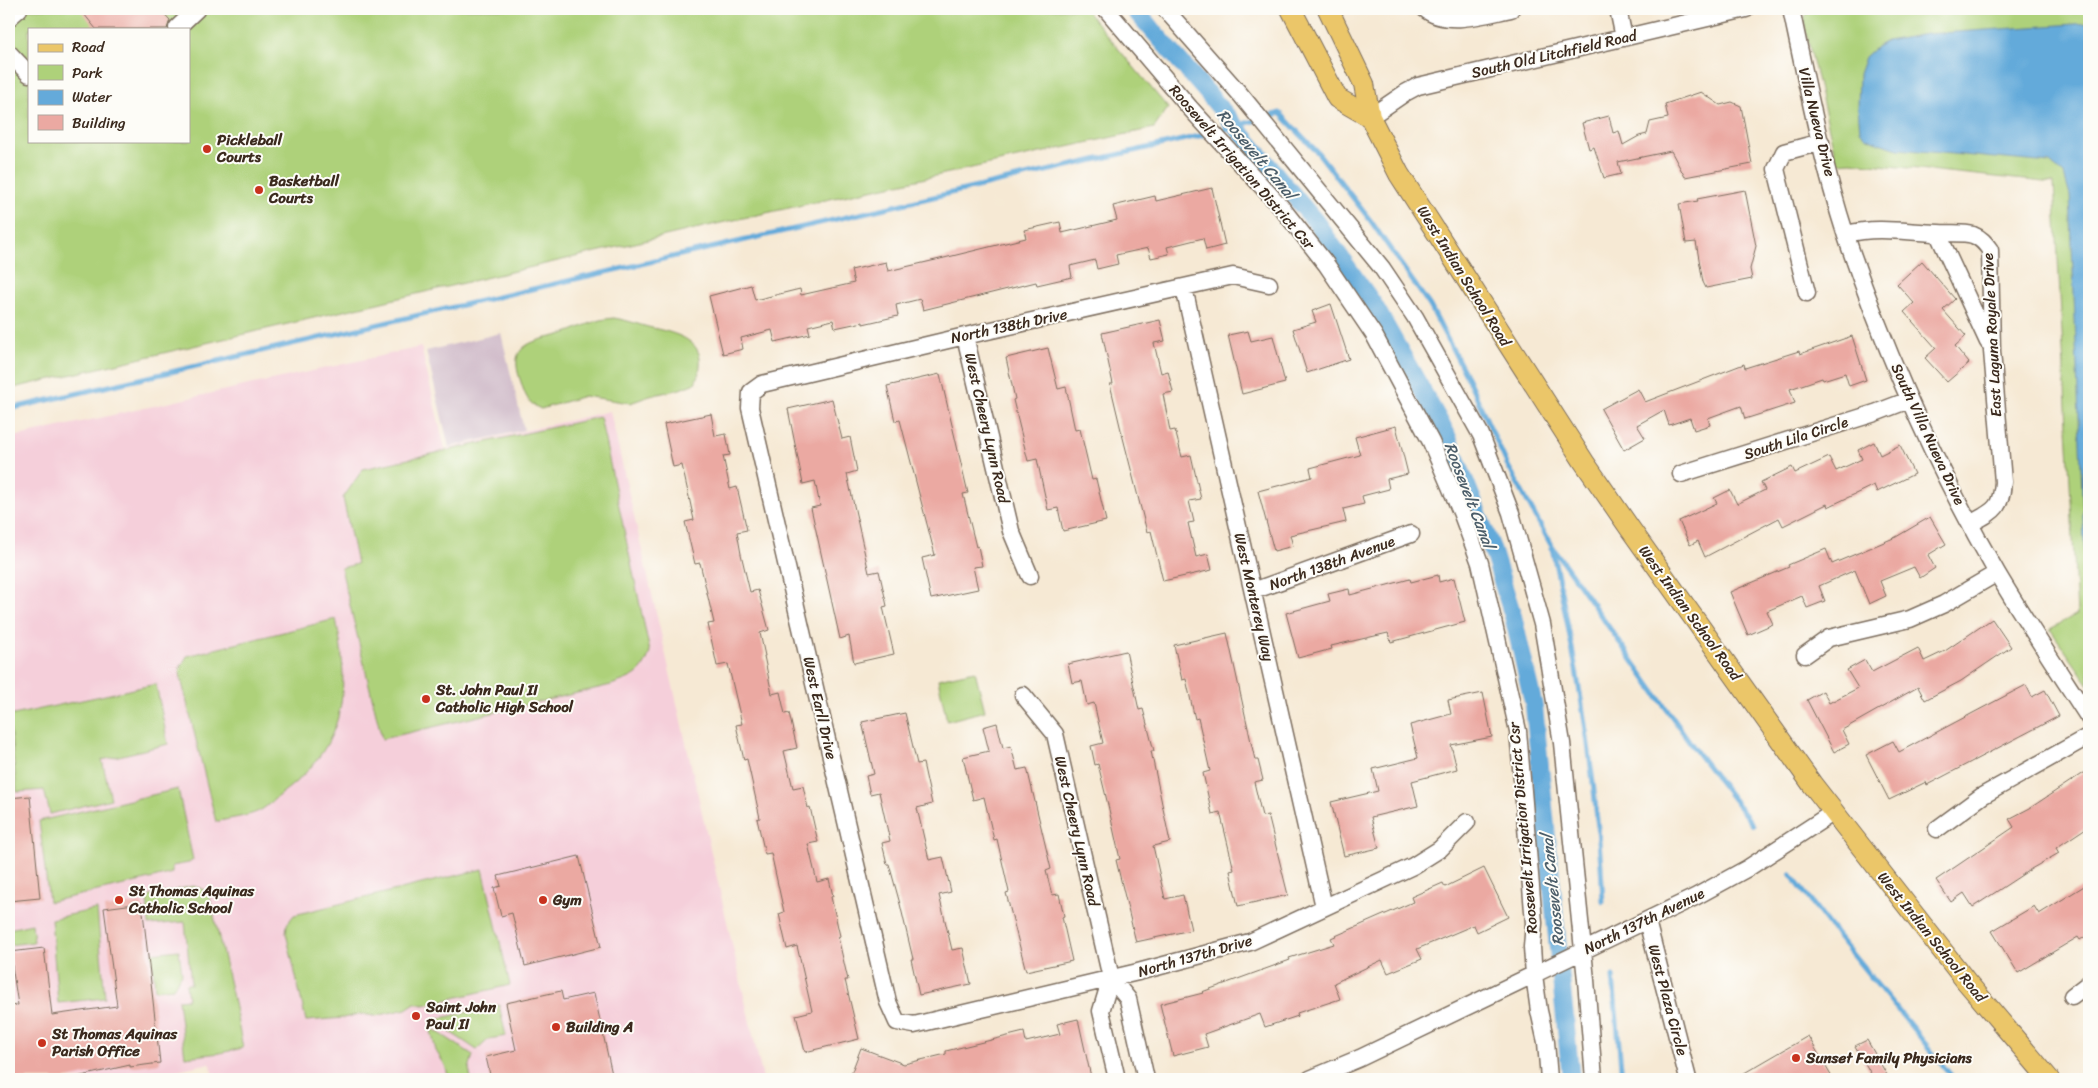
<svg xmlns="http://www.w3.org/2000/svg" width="2098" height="1088" font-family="Sriracha,sans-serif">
<rect width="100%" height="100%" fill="#fdfcf7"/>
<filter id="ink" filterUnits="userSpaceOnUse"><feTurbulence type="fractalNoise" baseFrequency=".02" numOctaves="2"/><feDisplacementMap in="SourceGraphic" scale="10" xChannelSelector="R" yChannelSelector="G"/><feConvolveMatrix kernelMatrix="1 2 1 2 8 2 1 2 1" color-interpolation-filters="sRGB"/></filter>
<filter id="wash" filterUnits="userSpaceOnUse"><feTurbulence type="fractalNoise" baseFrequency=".0096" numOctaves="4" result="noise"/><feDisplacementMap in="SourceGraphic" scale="20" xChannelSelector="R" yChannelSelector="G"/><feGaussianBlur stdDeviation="1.12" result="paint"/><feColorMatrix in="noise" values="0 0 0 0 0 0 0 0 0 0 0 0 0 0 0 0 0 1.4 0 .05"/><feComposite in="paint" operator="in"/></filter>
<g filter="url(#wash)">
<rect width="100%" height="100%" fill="#f6e9d4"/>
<path fill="#f5cfda" d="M421,347L445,449L610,411L763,1079H214L210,1063L136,1079H66L64,1066L16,1033L9,967V786L12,785L9,751V438Z"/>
<path fill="#d1bdcb" d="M501,333L524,430L449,447L426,351Z"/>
<path fill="#aed17a" stroke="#747e4c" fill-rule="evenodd" d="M9,9H1085L1168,108L1154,128L725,222L9,389ZM29,29H189V141H29Z
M1812,9H2089V685L2050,629L2077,614L2054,183L1851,162L1837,163L1804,23L1805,16Z
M614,318C627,320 637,324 648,327C681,334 713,342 695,383L680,389L650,396L630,403L584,396L541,409C528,404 525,395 521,382C518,374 515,363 518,355C526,338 551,339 566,333C583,327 596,319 614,318Z
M600,417L650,652C642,676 633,677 611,685L382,739L341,568L357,564L343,498L363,469Z
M336,619C351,692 345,747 282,793C275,798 268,806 261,810C248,817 230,818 216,822L179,670L187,656Z
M975,671L985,711L947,721L938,679Z
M156,684L168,744L102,760L111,799L50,814L44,790L17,792L9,716Z
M178,789L193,860L189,863L172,866V873L146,880L49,902L39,821Z
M483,869L510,985L424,1005L415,1003L406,1009L376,1016L360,1014L343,1018L306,1021L286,933L287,924L294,915Z
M193,886L205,890L209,894L233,998L243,1048L220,1053L185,1057L178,1000L188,999L186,984H191L185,922L149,925L147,899L150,896Z
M97,909L105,998L58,1003L51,919Z
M32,924L34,942L9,945V929Z
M179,950L182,974L173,988L155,990L152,953Z
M499,1005L506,1036L489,1039L477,1050L432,1020Z
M430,1027L473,1055L469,1069L471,1079H449L445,1065L436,1051Z"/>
<path fill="#64aada" stroke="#506a7c" d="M2089,23V605L2086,593L2070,196L2064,175L2050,163L1898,149L1879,143L1866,137L1860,131L1858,108L1859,74L1865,57L1876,47L1887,41L1926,34Z"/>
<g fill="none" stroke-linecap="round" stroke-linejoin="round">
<path stroke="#64aada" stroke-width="5" d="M1217,132L1280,113L1319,154L1370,220L1430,306L1469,381L1507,464L1551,545L1699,755L1753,825
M9,409L1208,134
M1552,548C1577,665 1598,782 1603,902
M1791,875L1835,933L1954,1079
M1613,977L1622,1079"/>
<path stroke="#64aada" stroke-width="18" d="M1134,9L1205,90L1315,221L1374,305L1446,433L1491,546L1513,616L1534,706L1571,1079"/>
</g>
<g id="blocks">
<path fill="#eba9a2" d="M80,9H160L170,20L167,29H96Z
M1701,92L1720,105L1732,102L1741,106L1752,164L1685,177L1671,151L1618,162L1621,174L1604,178L1594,147L1589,149L1582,123L1609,116L1613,133L1619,131L1623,145L1639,136L1647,134L1650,122L1668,118L1665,104Z
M1212,188L1225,245L1206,250L1203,238L1167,247L1169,254L1151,258L1148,248L1116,255L1118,264L1097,269L1095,260L1070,266L1072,277L1037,285L1036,282L923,310L920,299L896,305L898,316L863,324V322L835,328L833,320L808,326L810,334L775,342L772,330L741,338L743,349L723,354L709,296L751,285L755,300L800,289L801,295L854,283L851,270L886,262L888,271L940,259L1026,238L1024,230L1060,222L1062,233L1117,220L1113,206L1155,196L1156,201Z
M1745,190L1756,246L1750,269L1752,279L1706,288L1703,282L1696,242L1686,243L1679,204L1698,201L1697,199Z
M1922,261L1955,299L1943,310L1966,336L1955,346L1969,363L1947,382L1925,358L1936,348L1904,312L1914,303L1897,284Z
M1331,304L1349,359L1307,373L1293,329L1316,322L1312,311Z
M1160,320L1165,341L1154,343L1161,373L1168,371L1173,392L1163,394L1170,431L1175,430L1182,457L1191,455L1201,499L1189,501L1194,522L1188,523L1196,557L1208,554L1212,570L1163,581L1151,531L1147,532L1120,426L1110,384H1113L1102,333Z
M1248,331L1251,341L1273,336L1285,383L1242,394L1228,335Z
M1852,336L1866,380L1849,386L1845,373L1823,380L1822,378L1790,389L1795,403L1745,419L1741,406L1708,418L1710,425L1694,430L1690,418L1669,425L1664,410L1637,425L1645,438L1624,450L1601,409L1638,389L1645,402L1744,364L1745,368L1799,351L1800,354Z
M1048,348L1058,389L1066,387L1075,430L1080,429L1092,480L1096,479L1106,521L1063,531L1058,508L1048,510L1037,459L1028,461L1013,400L1015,399L1006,358Z
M940,374L968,493L963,494L976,547L978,546L982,566L973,567L978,589L931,599L922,558L935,555L900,420L895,421L887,386Z
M832,399L842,439L850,437L857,471L847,474L869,573L879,571L887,606L883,607L894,654L854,663L849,636L840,639L811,508L820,506L815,481L803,484L788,409Z
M711,414L715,436L726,434L730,455L723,456L730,489L737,487L747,530L737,532L741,554L750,592L758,590L769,630L760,633L765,656H764L772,694L780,692L785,714L789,713L797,748L784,751L793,788L803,786L808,808L810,807L818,842L808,844L817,882L829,879L833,896L831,897L840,936L838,937L848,980H845L859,1039L805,1052L796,1015L812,1011L797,946L787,949L779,914L784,912L771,853L765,854L757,819L760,818L747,759L744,760L736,725L742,724L728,664L717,666L708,624L714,623L700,563L695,564L685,522L694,520L682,465L673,467L664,424Z
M1396,426L1408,474L1387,479L1389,489L1362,496L1364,504L1343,509L1346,522L1290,535L1293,546L1274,551L1258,491L1312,477L1310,468L1360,455L1355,437Z
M1874,442L1880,455L1900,445L1914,474L1877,492L1874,485L1828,507L1827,504L1783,526L1779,518L1705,557L1698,541L1690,545L1679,521L1717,503L1714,498L1730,490L1737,504L1765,490L1761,482L1792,467L1795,473L1829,457L1836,471L1862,459L1858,450Z
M1930,517L1946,544L1928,555L1935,568L1920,578L1914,567L1880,581L1886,596L1869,604L1855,570L1819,586L1825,601L1807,608L1802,596L1767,611L1773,624L1748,635L1730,592L1789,567L1788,565L1826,549L1832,564L1896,537Z
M1438,575L1439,582L1454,578L1465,622L1391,642L1388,633L1331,646L1332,649L1298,658L1286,613L1330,601L1328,594L1349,589L1350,595L1410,579L1411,582Z
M1992,619L2011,647L1961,681L1925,700L1918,687L1842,730L1849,744L1834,752L1807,700L1823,691L1829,703L1858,688L1847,670L1865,660L1872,672L1918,648L1924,661L1945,651Z
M1227,633L1255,760H1258L1263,780L1254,782L1262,816L1268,815L1288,895L1238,906L1230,871L1234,870L1220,812L1212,814L1203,773L1210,771L1198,718L1195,719L1186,679L1182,680L1174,645Z
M1126,651L1139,710L1143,709L1154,751H1151L1170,842L1153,846L1165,899L1183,895L1191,930L1136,942L1116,860L1120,859L1108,805L1098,764L1095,765L1091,746L1103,743L1094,703L1087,705L1082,681L1072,683L1068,664Z
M2026,685L2032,697L2045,690L2059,716L1927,785L1926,782L1889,800L1866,755L1893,741L1899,752Z
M1483,693L1492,737L1451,745L1457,769L1412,781L1418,806L1371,817L1379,848L1344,856L1331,802L1378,791L1373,769L1418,758L1410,725L1451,714L1448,700Z
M905,713L917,764L923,763L932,804L917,808L929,860L943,857L951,892L939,895L952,950L963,948L971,984L919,995L911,959H913L900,904L889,864H887L882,843L890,841L879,792L870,794L866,776L874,774L862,722Z
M997,723L1003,748L1011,746L1017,770L1027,768L1051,869L1046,871L1052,895L1059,894L1064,916L1062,917L1072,961L1026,971L1006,893L1009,892L997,839L994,840L984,797L973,800L963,757L989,751L983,727Z
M2089,769V826L2056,848L2059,853L2031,869L1973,907L1964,893L1951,902L1936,880L2014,827L2009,819L2030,808Z
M30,796L40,898L9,901V798Z
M579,856L601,947L525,966L512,913L501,916L494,888L501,886L498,876Z
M1484,868L1508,917L1477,932L1474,925L1417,949L1422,959L1388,973L1382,960L1334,983L1340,999L1297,1013L1298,1016L1265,1027L1260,1014L1204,1034L1208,1047L1173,1056L1160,1004L1203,993L1202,992L1290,960L1289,958L1334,944L1331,938L1413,902L1411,897L1443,883L1445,887Z
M2089,883V934L2080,940L2078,937L2018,973L1992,931L2034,906L2039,914Z
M142,903L160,1063L130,1067V1065L68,1079H15L9,1039V1006L18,1005L10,952L44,948L52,1015L117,1006L104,908Z
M561,991L563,1000L594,993L613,1079H491L486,1057L516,1050L506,1003Z
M1078,1019L1091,1077L1082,1079H849L861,1048L904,1064L946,1054V1051L1024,1032L1026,1042L1060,1034L1057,1024Z
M1808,1036L1833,1079H1734Z
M1867,1040L1887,1075L1880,1079H1874L1855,1046Z"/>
</g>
</g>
<g filter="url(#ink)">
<use href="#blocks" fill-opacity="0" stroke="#7c6d5e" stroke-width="1"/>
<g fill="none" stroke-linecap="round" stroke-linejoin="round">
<defs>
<path id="minor" d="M1106,9L1190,108L1281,207L1326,264L1374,335L1431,442L1461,512L1480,563L1518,731L1534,923L1532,947L1534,975L1539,1011L1546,1042L1549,1079
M1165,9L1240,94L1382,268L1415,317L1481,435L1511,513L1542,624L1562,743L1586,980L1594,1079
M1425,9C1446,27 1486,14 1511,9
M1618,9L1624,38
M1791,9C1807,85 1822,162 1846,236C1885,352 1936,467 1997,573C2026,622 2058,670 2089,718
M9,18L19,9
M177,28L197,9
M9,53L29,74
M1370,117L1405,93L1418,86L1746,9
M1846,234C1879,226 1905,232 1938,233C1949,234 1963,232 1973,235C1981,238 1985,243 1990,250L1992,351L2003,482C2001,510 1993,511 1970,524
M1938,234L1988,342
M1269,284L1233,276L965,336L762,384L751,392L750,408L888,1002L897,1022L914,1025L1138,972L1250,942L1413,866L1440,849L1467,822
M1184,288L1324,907
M1807,293L1776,169L1784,152L1821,142
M965,336L1011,531L1030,576
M1681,474L1875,413L1909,400
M1253,591L1411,534
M1805,655L1829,638L1910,619L1944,604L1997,573
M1023,695L1055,734L1111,978L1128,999L1146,1079
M1937,829L1982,796L2089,736
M1647,921L1688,1079
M1111,978L1101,1011L1117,1079
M2072,996L2089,983
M1310,1079L1360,1058L1695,897L1748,868L1834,812"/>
<path id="major" d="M1291,9L1337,98L1370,117
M1328,9L1364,84L1370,117L1399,174L1584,462L1631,530L1812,784L1966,981L2049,1079"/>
</defs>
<use href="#minor" stroke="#7c6d5e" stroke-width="19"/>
<use href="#major" stroke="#7c6d5e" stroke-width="22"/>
<use href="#minor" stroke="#fff" stroke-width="16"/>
<use href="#major" stroke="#ebc669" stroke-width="20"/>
</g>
</g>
<g fill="#c8321e" stroke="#fdfcf7" stroke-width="2">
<circle cx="207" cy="149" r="5"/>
<circle cx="259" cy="190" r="5"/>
<circle cx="426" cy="699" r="5"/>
<circle cx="119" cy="900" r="5"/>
<circle cx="543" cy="900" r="5"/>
<circle cx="416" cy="1016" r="5"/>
<circle cx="556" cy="1027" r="5"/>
<circle cx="42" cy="1043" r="5"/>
<circle cx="1796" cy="1058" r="5"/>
</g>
<g text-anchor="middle" stroke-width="4" stroke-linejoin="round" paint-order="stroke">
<g font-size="15" fill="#3b2a1e" stroke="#fdfcf7">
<text transform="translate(1554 54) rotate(-13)" y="5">South Old Litchfield Road</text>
<text transform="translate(1817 122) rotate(76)" y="5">Villa Nueva Drive</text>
<text transform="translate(1242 167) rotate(49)" y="5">Roosevelt Irrigation District Csr</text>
<text transform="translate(1464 276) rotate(58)" y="5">West Indian School Road</text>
<text transform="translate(1009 326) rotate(-12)" y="5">North 138th Drive</text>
<text transform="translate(1992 335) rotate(-93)" y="5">East Laguna Royale Drive</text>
<text transform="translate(987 428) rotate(77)" y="5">West Cheery Lynn Road</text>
<text transform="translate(1928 434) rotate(65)" y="5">South Villa Nueva Drive</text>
<text transform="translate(1796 438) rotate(-18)" y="5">South Lila Circle</text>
<text transform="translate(1332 563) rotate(-20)" y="5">North 138th Avenue</text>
<text transform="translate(1254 597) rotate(77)" y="5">West Monterey Way</text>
<text transform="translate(1690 613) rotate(54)" y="5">West Indian School Road</text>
<text transform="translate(820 708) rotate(77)" y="5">West Earll Drive</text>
<text transform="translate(1523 828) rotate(-95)" y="5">Roosevelt Irrigation District Csr</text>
<text transform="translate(1077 831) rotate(77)" y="5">West Cheery Lynn Road</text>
<text transform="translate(1644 921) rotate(-26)" y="5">North 137th Avenue</text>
<text transform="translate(1932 937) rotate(51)" y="5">West Indian School Road</text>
<text transform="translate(1195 956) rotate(-16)" y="5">North 137th Drive</text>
<text transform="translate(1668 1000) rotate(75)" y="5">West Plaza Circle</text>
</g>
<g font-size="15" font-weight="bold" fill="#3b2a1e" stroke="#fdfcf7" text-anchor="start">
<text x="217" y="145">Pickleball<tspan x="217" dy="17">Courts</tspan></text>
<text x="269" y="186">Basketball<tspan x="269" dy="17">Courts</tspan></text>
<text x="436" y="695">St. John Paul II<tspan x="436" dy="17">Catholic High School</tspan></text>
<text x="129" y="896">St Thomas Aquinas<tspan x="129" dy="17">Catholic School</tspan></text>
<text x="553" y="905">Gym</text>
<text x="426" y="1012">Saint John<tspan x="426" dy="17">Paul II</tspan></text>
<text x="566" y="1032">Building A</text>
<text x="52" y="1039">St Thomas Aquinas<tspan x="52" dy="17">Parish Office</tspan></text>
<text x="1806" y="1063">Sunset Family Physicians</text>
</g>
<g font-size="16" font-style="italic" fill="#4b5d69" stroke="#fdfcf7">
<text transform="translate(1257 154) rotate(50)" y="6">Roosevelt Canal</text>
<text transform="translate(1470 495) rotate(69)" y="6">Roosevelt Canal</text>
<text transform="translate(1552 890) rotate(-96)" y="6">Roosevelt Canal</text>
</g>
</g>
<rect width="2098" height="1088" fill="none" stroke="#fdfcf7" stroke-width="30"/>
<rect x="28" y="28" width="162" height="115" fill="#fdfcf7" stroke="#afa8a0"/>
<rect x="38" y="44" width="25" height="8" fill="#ebc669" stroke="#afa8a0"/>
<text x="72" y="52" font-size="15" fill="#3b2a1e">Road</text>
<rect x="38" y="65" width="25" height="15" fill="#aed17a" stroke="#afa8a0"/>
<text x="72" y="78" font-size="15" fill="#3b2a1e">Park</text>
<rect x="38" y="90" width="25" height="15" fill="#64aada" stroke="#afa8a0"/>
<text x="72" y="102" font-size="15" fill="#3b2a1e">Water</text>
<rect x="38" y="115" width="25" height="15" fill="#eba9a2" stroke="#afa8a0"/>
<text x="72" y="128" font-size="15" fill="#3b2a1e">Building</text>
</svg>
